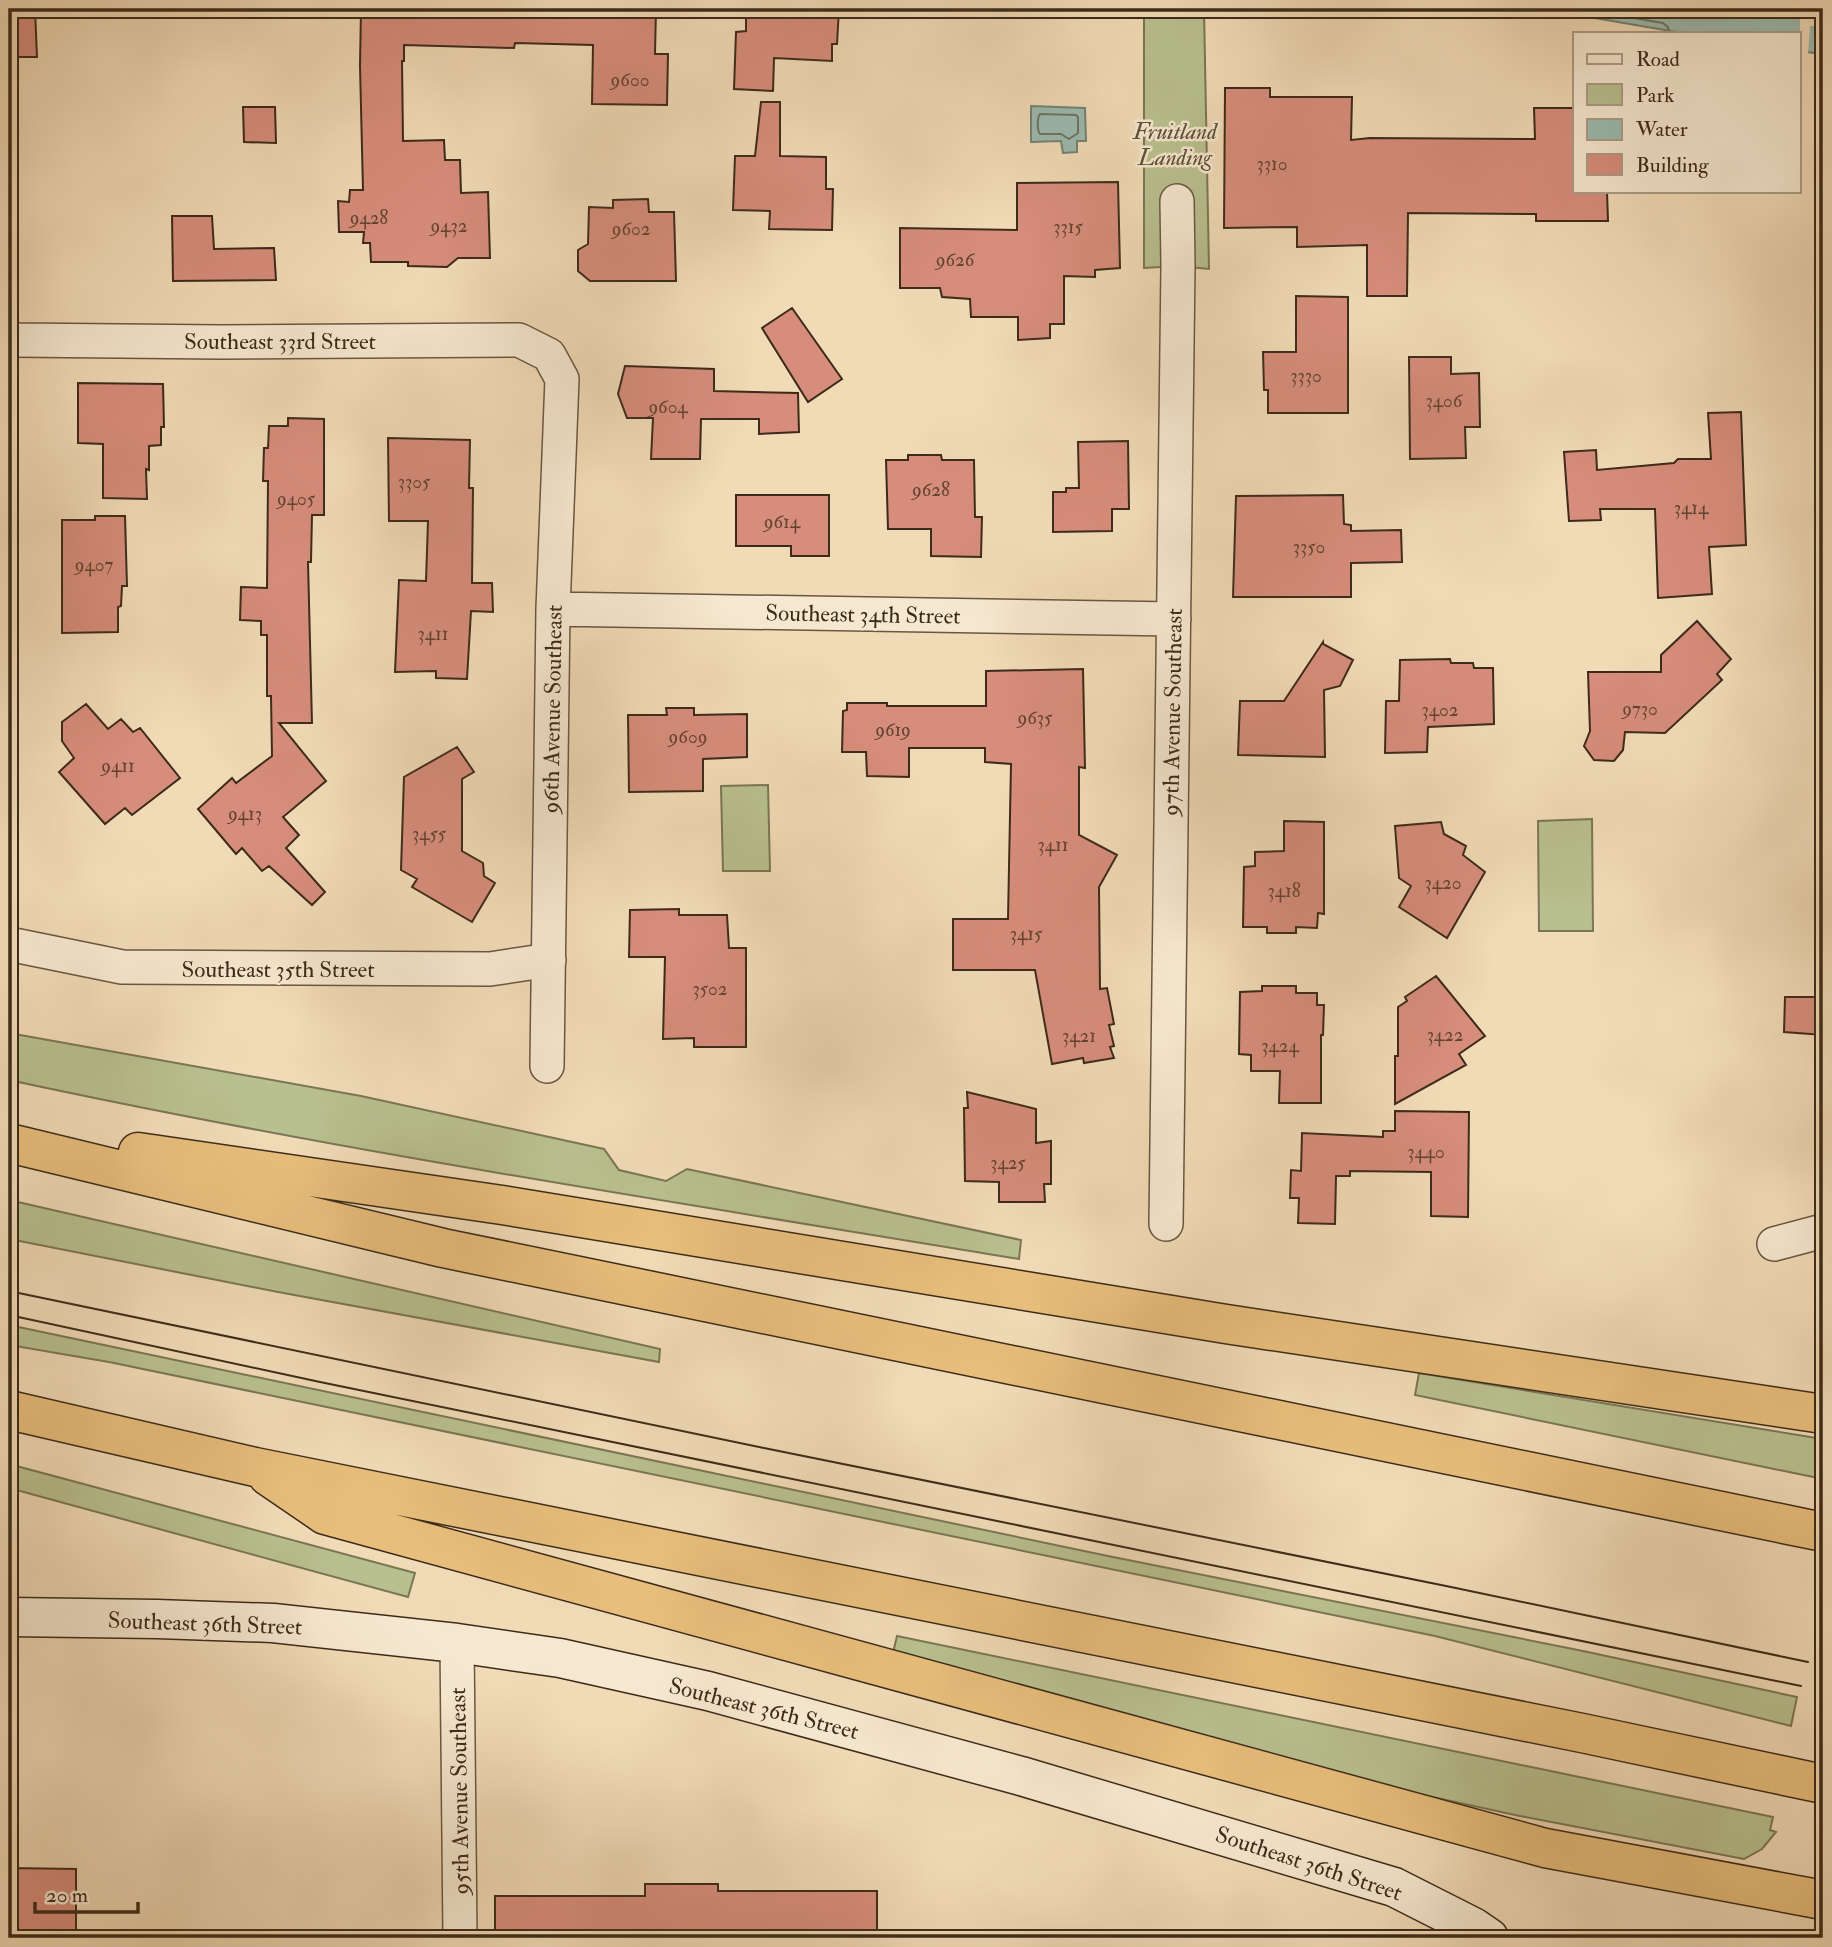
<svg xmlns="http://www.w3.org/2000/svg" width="1832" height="1947" font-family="'IM FELL Double Pica',serif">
<rect width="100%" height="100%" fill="#f1dbb7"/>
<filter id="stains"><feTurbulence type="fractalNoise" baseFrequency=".00286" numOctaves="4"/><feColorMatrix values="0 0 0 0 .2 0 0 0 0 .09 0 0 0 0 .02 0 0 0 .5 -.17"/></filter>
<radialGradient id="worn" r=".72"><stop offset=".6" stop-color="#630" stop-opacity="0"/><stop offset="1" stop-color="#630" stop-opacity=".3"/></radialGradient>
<path fill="#b9c08f" stroke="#7b7654" stroke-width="2" d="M1144,9H1204L1209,269L1178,266L1144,268Z
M768,785L770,871H723L721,786Z
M1592,819L1593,931H1539L1538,821Z
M9,1033L361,1096L604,1149L619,1170L666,1181L687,1169L1021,1240L1019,1259C682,1203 343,1152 9,1080Z
M9,1200L660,1349L659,1362L278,1292L9,1239Z
M9,1325L1108,1556L1583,1651L1797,1697L1791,1726L1435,1636L109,1362L9,1345Z
M1419,1373L1823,1439V1479L1415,1395Z
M9,1464L415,1573L408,1597L9,1488Z
M897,1636L1773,1817L1770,1830L1776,1832L1762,1849L1744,1859L1515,1815L1341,1777L893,1653Z"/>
<path fill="#9bbbb0" stroke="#758174" stroke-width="2" d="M1542,9H1823V54L1799,51V33H1682Z
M1031,106L1085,108L1086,141H1077V152L1063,153L1061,141L1031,142Z"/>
<path fill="#f1dbb7" d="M1800,9H1823V26H1810L1808,55H1800Z"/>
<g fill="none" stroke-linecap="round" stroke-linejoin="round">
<path stroke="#6c7364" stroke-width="2" d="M1581,9L1663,23L1668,27L1669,33
M1040,114L1076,115L1078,117V133L1069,139L1061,134H1040C1037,130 1037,118 1040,114Z"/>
</g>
<path fill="#d78d7c" stroke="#3d2b19" stroke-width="2" d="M9,9H35L37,57H9Z
M361,9H656L655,54H668L667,105L592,104L593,45L515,43L514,48L404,45V61H402L403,141L444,140L445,160H460L461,193L488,192L490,258H458L447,267L408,266V262H371L370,243H363L364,232H339L338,201L349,202L350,190H363L360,66Z
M746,9H839L837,44H832V61L774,58L773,91L734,89L736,32L746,31Z
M1225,88H1270V97H1352L1351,140L1370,138L1535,139L1534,108H1575V191H1607L1608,221H1536V214L1408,213L1407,296H1367V245L1297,247V227L1224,228Z
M761,102H780V156L826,157V189H833L832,230L769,229L770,211L733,210L735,156H755Z
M243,107H275L276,143L244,142Z
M1118,182L1120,268L1095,270V277L1064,276V324H1050V338L1018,340V317H971L970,299L942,297L940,288H900V228L1017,230V183Z
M648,199L649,212H674L676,281H590L578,271V250L588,244L589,207L613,208V200Z
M172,216H212L214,249L274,248L276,280L173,281Z
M1296,296L1348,297V413H1268V390H1264L1263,352H1296Z
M792,308L842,379L808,402L762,328Z
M1409,357H1451V374L1479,373L1480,427H1465L1466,458L1410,459Z
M625,366L714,369V391L798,393L799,432L759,434V419H701L700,459H651L653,418H627L618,394Z
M78,383L163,384L164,427H161V445L149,446V470L146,469L147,499L103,498V444L78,443Z
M1741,412L1746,545L1709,547L1712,594L1658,598L1655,509H1600L1601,520L1569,521L1564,452L1596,450L1597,470L1674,463L1678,459H1711L1708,413Z
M288,418L324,419V515H312L311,562H308L312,723H279L326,781L283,817L299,835L286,848L325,892L312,905L269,866L262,871L242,848L236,854L198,809L232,778L236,783L272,756L271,696H267V635H261V621L240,620L241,587L267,588L268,481H263L264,448H268L269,426H288Z
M388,438L470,440L469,488H473L472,583H492L493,612L471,611L467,679L436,678V671L395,672L399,580L426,581L428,521H389Z
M1128,441L1129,509H1112V531L1053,532V492H1066V488H1079L1078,442Z
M908,455H941L942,460H974L975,517H982L981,557L931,556V529H888L886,460H908Z
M736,495H829V556H791V546H736Z
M1343,495L1344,524L1351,525V531L1401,530L1402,562L1351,563V597H1233L1236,496Z
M95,516H125L127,586H122L121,606L118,607V632L62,633V520H95Z
M1697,621L1731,659L1717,674L1722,680L1665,733L1625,732L1623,750L1614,761L1594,760L1584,746L1590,731L1588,672H1661V655Z
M1323,642V644L1353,660L1340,686L1324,690L1325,757L1238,755L1240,701H1284Z
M1450,659L1451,663H1473L1474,668H1493L1494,724L1428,727L1427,752L1385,753L1386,701H1399L1400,660Z
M1083,669L1085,768L1079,767V835L1117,855L1099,887L1100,989L1107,988L1114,1024L1109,1025L1114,1046L1110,1047L1114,1058L1084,1063L1083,1058L1052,1064L1035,970H953V919H1008L1011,764L985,762V748H909V777L867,776L866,752H842L843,711L847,710V703H887V706H986V671Z
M86,704L108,729L121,719L133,732L140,728L180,778L132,815L125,808L105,824L59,772L74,758L62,741V722Z
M666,708H694V715L747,714V757L703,759V791L629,792L628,715H667Z
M457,747L474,772L462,779V851L483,863L484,876L495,883L472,922L412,887L417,879L401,870L404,777Z
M1284,821L1324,822V914L1318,913L1317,928L1296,927V933H1267V927H1243L1244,867L1255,866V852L1284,851Z
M1441,822L1444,834L1466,846L1463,855L1485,872L1447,938L1399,907L1411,886L1399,878L1395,826Z
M679,909V915H727L729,948H746V1047H694V1038L663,1039L665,957H629L630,910Z
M1436,976L1485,1036L1459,1054L1466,1065L1395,1104V1056H1398V1007L1407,1001L1405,997Z
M1262,986H1296V993H1317V1005H1324L1323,1035H1321V1103H1279L1280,1071H1251V1055L1239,1054L1240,992L1262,991Z
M1785,997H1823V1035L1784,1032Z
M967,1092L1036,1109V1143L1051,1141V1184H1044L1045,1202H999V1182L965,1181L964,1108H968Z
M1395,1111L1469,1112L1468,1217L1431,1216V1172L1350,1171V1176H1336L1335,1224L1298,1223L1299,1198H1290L1291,1170L1301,1171L1302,1133L1383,1137V1131H1395Z
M9,1868L76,1869V1938H9Z
M645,1884H718V1891H877V1938H495V1896H645Z"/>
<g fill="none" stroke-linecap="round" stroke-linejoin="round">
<defs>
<path id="street" d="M9,337L16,340L222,342L519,340L549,355L562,379L553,609L547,1066
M553,609L1174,619
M9,944L122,967L490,969L549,960
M1166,1224L1178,266L1177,201
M1774,1244L1823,1231
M457,1643L460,1938"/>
<path id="secondary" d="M9,1617L157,1619L273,1623L457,1643L560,1658L708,1691L1021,1776L1394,1887L1473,1927L1489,1938"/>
<path id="highway" d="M9,1143L443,1248L1823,1532
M138,1152L502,1205L1226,1324L1823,1414
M9,1410L255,1467L1582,1733L1823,1784
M268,1476L325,1515L1545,1848L1823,1900"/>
</defs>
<use href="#street" stroke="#6a5740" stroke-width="36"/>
<use href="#secondary" stroke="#3d2b19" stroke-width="41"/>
<use href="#highway" stroke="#3d2b19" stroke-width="41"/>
<use href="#street" stroke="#f6e8d0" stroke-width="33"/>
<use href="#secondary" stroke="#f6e8d0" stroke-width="38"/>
<use href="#highway" stroke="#e8be7c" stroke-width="38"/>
<path stroke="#3d2b19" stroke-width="2" d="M9,1291L764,1448L1451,1587L1808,1662
M9,1315L320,1382L1801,1686"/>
</g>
<g text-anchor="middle" stroke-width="5" stroke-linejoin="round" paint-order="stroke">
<g font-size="19" fill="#644432">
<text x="630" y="86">9600</text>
<text x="1272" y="170">3310</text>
<text x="369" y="224">9428</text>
<text x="449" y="232">9432</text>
<text x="1068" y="233">3315</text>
<text x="631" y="235">9602</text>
<text x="955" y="266">9626</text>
<text x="1306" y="382">3330</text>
<text x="1444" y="407">3406</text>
<text x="668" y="413">9604</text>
<text x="414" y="488">3305</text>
<text x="931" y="496">9628</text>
<text x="296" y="505">9405</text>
<text x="1691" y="514">3414</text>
<text x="782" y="528">9614</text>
<text x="1309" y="553">3350</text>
<text x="94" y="571">9407</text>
<text x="433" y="640">3411</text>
<text x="1640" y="715">9730</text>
<text x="1440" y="716">3402</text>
<text x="1035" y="724">9635</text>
<text x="893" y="736">9619</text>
<text x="688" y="743">9609</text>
<text x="118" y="772">9411</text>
<text x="245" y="820">9413</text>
<text x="429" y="840">3455</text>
<text x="1053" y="851">3411</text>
<text x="1443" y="889">3420</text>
<text x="1284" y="897">3418</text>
<text x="1026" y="940">3415</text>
<text x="710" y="995">3502</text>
<text x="1445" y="1041">3422</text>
<text x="1079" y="1042">3421</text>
<text x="1280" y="1052">3424</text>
<text x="1426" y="1158">3440</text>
<text x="1008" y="1169">3425</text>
</g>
<g font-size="23" font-style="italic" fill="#5c5036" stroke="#f6e8d0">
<text x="1175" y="139">Fruitland<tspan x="1175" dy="26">Landing</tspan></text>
</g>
<g font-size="23" fill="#3d2b19" stroke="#f6e8d0">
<text x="280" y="349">Southeast 33rd Street</text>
<text transform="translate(863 614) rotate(1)" y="8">Southeast 34th Street</text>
<text transform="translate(552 709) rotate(-89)" y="8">96th Avenue Southeast</text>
<text transform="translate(1172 712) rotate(-89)" y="8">97th Avenue Southeast</text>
<text x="278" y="977">Southeast 35th Street</text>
<text transform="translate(205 1623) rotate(2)" y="8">Southeast 36th Street</text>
<text transform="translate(764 1708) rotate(14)" y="8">Southeast 36th Street</text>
<text transform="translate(459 1791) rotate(-91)" y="8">95th Avenue Southeast</text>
<text transform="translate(1309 1863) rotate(18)" y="8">Southeast 36th Street</text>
</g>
</g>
<rect width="1832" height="1947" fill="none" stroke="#f1dbb7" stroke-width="35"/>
<rect x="10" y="10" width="1811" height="1926" fill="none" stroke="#3d2b19" stroke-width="3.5"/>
<rect x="18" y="18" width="1797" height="1912" fill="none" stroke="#3d2b19" stroke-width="2"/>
<rect x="1573" y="32" width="228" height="161" fill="#f6e8d0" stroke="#ac9c87" stroke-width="2"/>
<rect x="1587" y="54" width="35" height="10" fill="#f6e8d0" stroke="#ac9c87" stroke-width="2"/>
<text x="1636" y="66" font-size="21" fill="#3d2b19">Road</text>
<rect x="1587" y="84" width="35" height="21" fill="#b9c08f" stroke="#ac9c87" stroke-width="2"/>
<text x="1636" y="102" font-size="21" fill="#3d2b19">Park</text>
<rect x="1587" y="119" width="35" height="21" fill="#9bbbb0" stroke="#ac9c87" stroke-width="2"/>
<text x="1636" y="136" font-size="21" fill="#3d2b19">Water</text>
<rect x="1587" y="154" width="35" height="21" fill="#d78d7c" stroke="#ac9c87" stroke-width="2"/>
<text x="1636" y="172" font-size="21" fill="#3d2b19">Building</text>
<path d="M35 1902v10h103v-10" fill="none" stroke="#3d2b19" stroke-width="3.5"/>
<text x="46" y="1902" font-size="21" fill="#3d2b19" stroke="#f6e8d0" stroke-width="5" paint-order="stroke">20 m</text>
<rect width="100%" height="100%" filter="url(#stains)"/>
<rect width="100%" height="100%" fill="url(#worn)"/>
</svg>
